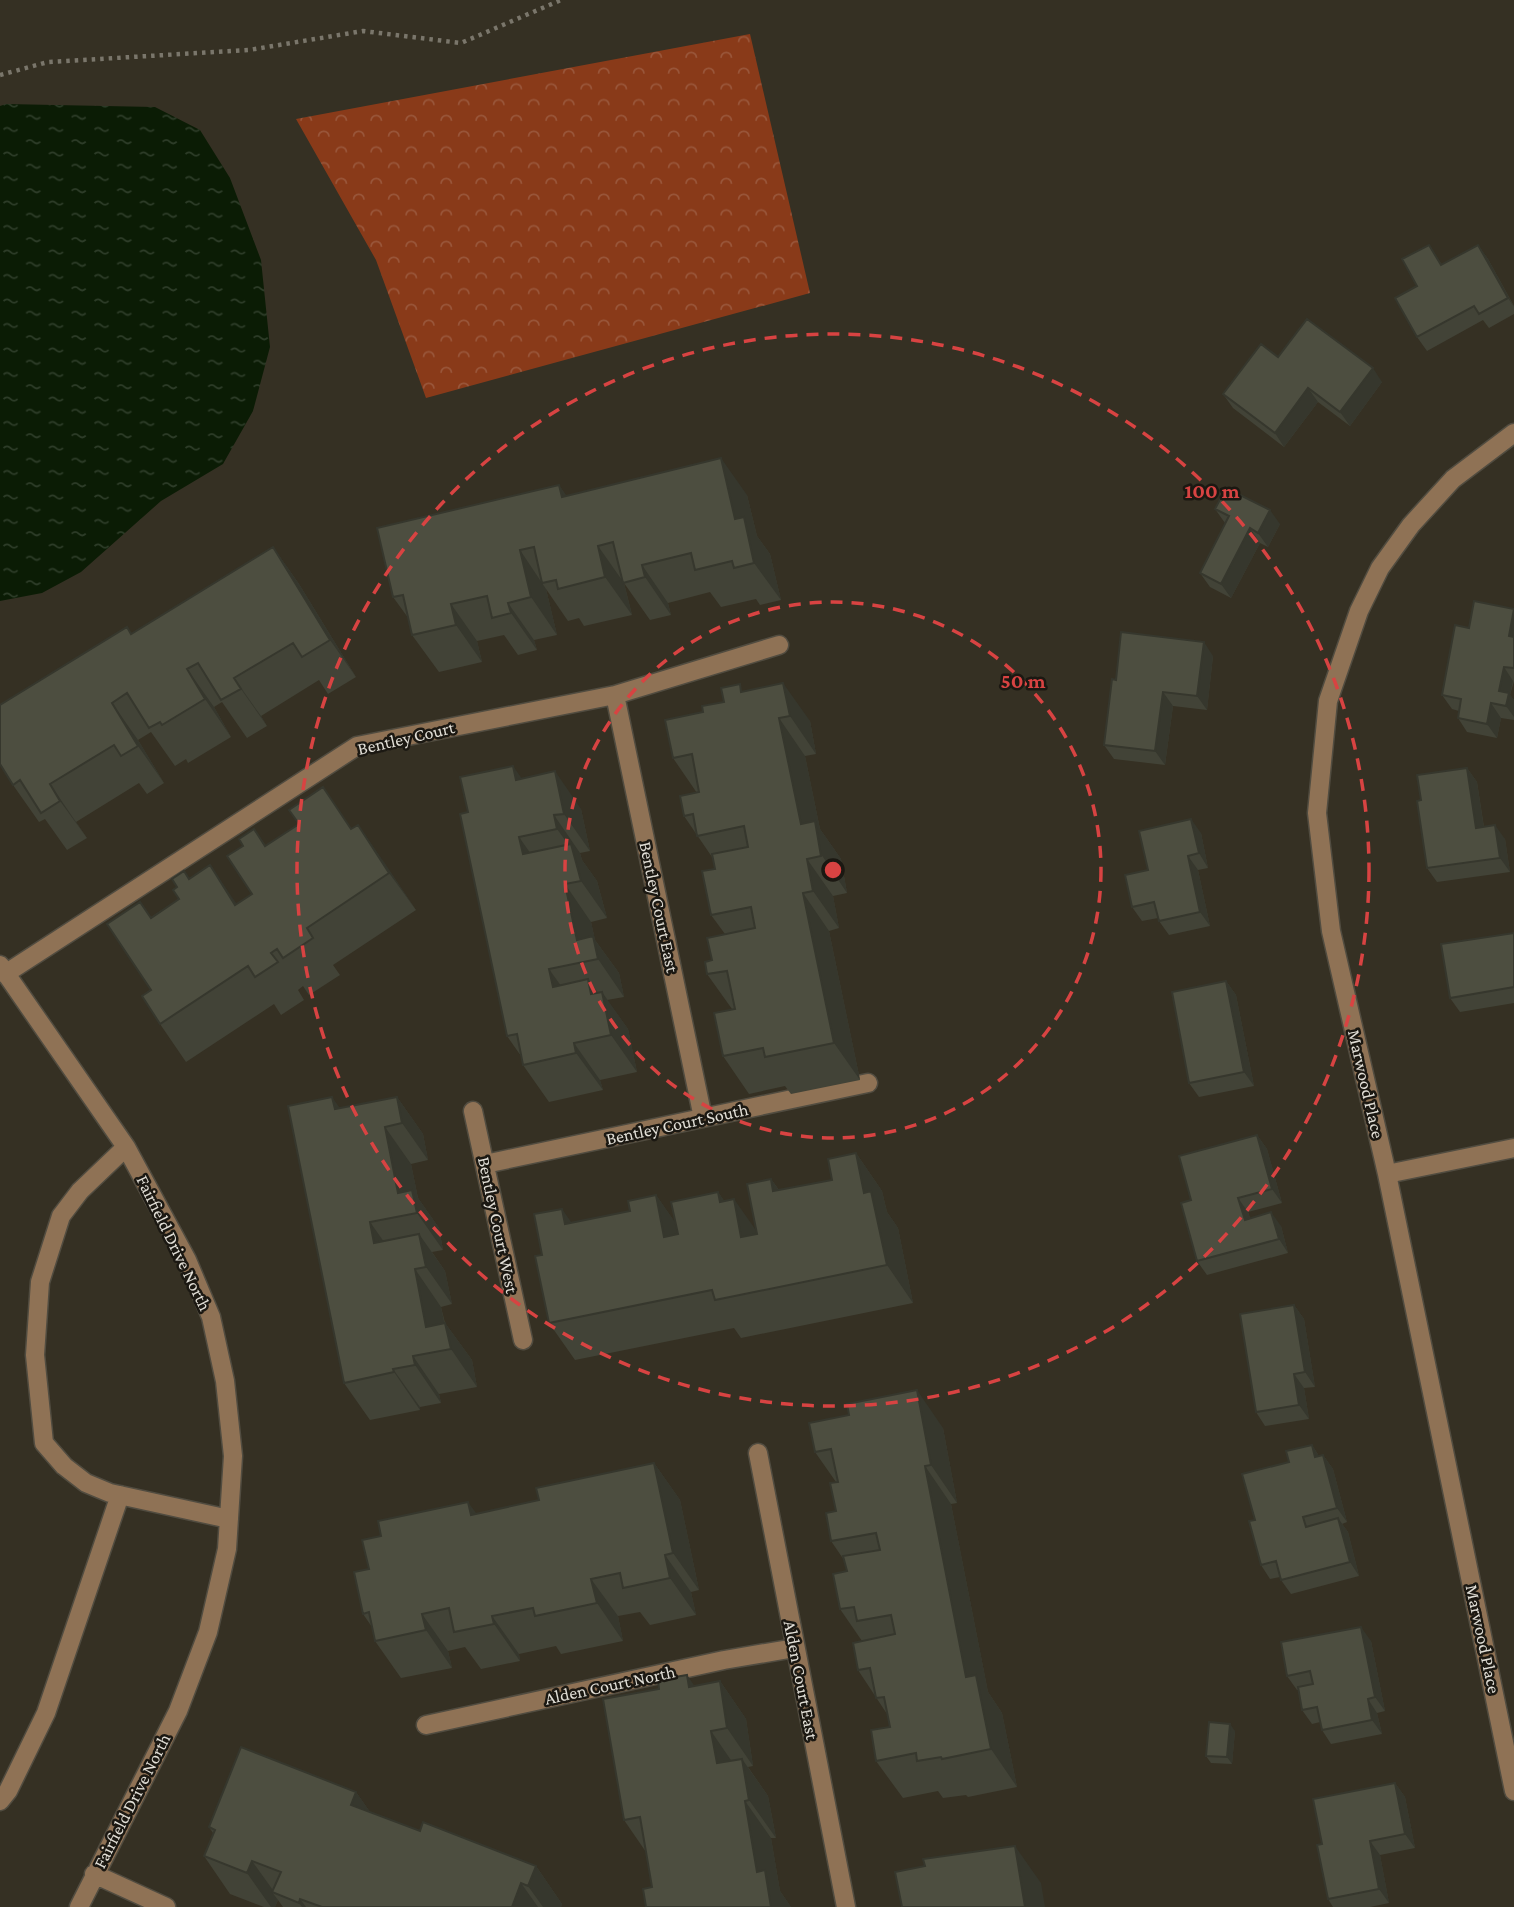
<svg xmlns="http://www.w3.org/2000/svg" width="1514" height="1907" font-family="'Crimson Pro',serif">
<defs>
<pattern id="forest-crowns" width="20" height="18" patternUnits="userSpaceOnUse" patternTransform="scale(1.75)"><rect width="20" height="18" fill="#893a19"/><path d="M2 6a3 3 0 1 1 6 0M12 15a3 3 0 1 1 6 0" fill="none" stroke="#99563a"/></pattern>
<pattern id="water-ripples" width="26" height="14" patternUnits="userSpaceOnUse" patternTransform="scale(1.75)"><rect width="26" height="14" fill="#0b1c05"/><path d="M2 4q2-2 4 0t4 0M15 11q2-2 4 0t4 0" fill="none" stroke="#2e3d29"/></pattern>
</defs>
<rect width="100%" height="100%" fill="#353023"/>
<path fill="url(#forest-crowns)" d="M750,34L810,293L426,398L376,260L296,119Z"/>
<path fill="url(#water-ripples)" d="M6,104L155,107L200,130L230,178L261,260L270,347L253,411L223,464L161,501L81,572L42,593L0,601V106Z"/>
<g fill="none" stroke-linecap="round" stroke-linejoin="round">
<defs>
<path id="minor" d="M1514,433L1453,479L1411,525L1380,568L1359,611L1328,701L1317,813L1331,931L1387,1174L1514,1791
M615,695L703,1118
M0,965L126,1147L187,1260L211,1317L225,1381L233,1456L227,1549L208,1632L178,1711L79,1907
M5,974L357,746L615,695L779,645
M473,1111L523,1340
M126,1147L80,1191L61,1216L40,1282L35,1355L44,1443L64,1466L86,1483L110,1493L229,1519
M485,1164L868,1083
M1387,1174L1514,1148
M758,1453L846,1907
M426,1725L724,1660L795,1648
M0,1801L8,1791L46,1713L120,1495
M94,1874L166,1907"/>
</defs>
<use href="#minor" stroke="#514c40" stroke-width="21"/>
<path stroke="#7a766b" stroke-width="4.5" stroke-dasharray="3.5 5" stroke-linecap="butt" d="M0,75L48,62L249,50L363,31L461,43L561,0"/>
<use href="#minor" stroke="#8f7255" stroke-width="18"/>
</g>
<path fill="#424337" d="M1429,245L1442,265L1478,245L1488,259L1514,306V314L1489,328L1483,320L1427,351L1417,337V286Z
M1278,357L1382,382L1350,426L1318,402L1284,447L1233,408L1223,394Z
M559,485L566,496L747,495L757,536L770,554L781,600L760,605L756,599L721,607L710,592L668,603L671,615L650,620L624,583L632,615L584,626L579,618L568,621L546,589L557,635L534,640L537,650L518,655L504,635L477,641L482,662L439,672L412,635L409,619L393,597Z
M1215,509L1280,524L1268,547L1260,543L1231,598L1210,587L1200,573L1225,523Z
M273,547L299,584L356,677L328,694L319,680L261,716L267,726L247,738L222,702L214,707L231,737L188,763L186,759L175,766L151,732L138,740L164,783L147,794L139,783L76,822L87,838L67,850L45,819L39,822L13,785L131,634Z
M1514,609V681L1510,695L1514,700V720L1501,718L1497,738L1467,732L1458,718L1459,711L1452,709L1442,695L1469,628Z
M1213,656L1207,710L1173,706L1165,765L1114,759L1104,745L1116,680Z
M745,691L810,721L816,754L805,756L820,829L841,859L847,893L833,896L839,928L829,931L860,1080L791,1094L785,1086L749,1094L723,1056L732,1009L707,974L712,960L725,934L711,915L715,869L712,857L684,816L697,793L673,758L703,712Z
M1467,768L1477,782L1484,827L1505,839L1510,872L1437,882L1427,868L1421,800Z
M522,778L581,809L590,851L580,853L582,860L597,881L607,918L591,922L595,940L619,973L624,997L607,1000L628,1029L637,1072L600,1080L603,1090L549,1102L523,1065L521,1056L507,1036L468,812Z
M358,825L416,910L333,965L340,975L309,995L303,986L298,990L304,1000L281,1015L274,1004L186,1062L160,1024L151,990V917L179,899L190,879L237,904L252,894L243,846L254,829L266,846L352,828Z
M1201,833L1208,868L1198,870L1210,926L1169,935L1159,921L1158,918L1142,921L1132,907L1148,870Z
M1514,933V1003L1460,1012L1450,998Z
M1226,981L1236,995L1254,1086L1199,1097L1189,1083Z
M397,1097L423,1134L428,1160L411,1164L418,1198L439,1228L443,1250L432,1252L445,1271L452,1304L441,1307L445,1323L472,1360L477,1387L439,1394L441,1403L420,1407V1410L370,1420L344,1383L340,1108Z
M1257,1135L1267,1149L1282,1203L1248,1212L1250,1218L1281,1226L1288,1253L1207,1275L1197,1261L1191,1200Z
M856,1153L882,1191L887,1212L898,1228L913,1303L741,1338L734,1328L575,1360L549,1323L542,1255L630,1211L656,1195L676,1224L718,1192L724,1201L756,1231L771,1179L779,1190L832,1180Z
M1294,1305L1304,1319L1315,1387L1304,1388L1309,1419L1265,1426L1256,1412Z
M849,1415L943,1428L957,1503L951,1504L988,1692L1002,1713L1017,1787L968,1797L966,1795L943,1798L938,1791L903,1798L876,1761L890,1727L887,1714L858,1670L862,1641L840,1609L847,1571L844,1560L831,1541L836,1511V1482L815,1452Z
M1312,1445L1319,1456L1323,1455L1333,1469L1347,1522L1342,1524L1348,1532L1359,1576L1291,1594L1281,1580L1280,1577L1270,1579L1261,1565L1255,1520L1289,1462Z
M654,1463L680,1500L699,1590L691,1592L696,1615L650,1625L640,1612L618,1616L623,1641L561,1654L556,1646L519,1654L520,1661L481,1669L465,1647L448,1651L452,1668L401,1678L375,1641L372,1627L363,1614L369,1569L381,1536L477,1514L539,1500Z
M1371,1641L1385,1711L1377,1713L1382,1734L1331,1744L1322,1730L1320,1722L1312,1724L1302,1710L1298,1690H1297L1287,1676Z
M720,1681L746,1719L753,1766L748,1767L768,1796L776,1838H771L780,1891L791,1907H646L652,1887L646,1852L624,1820Z
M1235,1731L1232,1764L1211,1763L1206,1756Z
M1395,1783L1405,1797L1415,1848L1380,1855L1389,1903L1370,1907H1333L1328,1899L1322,1844Z
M356,1792L370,1812L420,1831L536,1866L562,1904L561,1907H283L278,1900L275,1907H264L230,1894L204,1856L213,1833L209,1827Z"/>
<path fill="#36372d" d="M1478,245L1488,259L1514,307L1508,298Z
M1373,368L1382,382L1350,426L1340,412Z
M1308,388L1318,402L1284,447L1275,433Z
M721,458L747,495L757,536L770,554L781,600L754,563L735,519Z
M559,485L585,522L562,497Z
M1270,510L1280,524L1268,547L1258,533Z
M1250,528L1260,543L1231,598L1221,584Z
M598,546L624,583L632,615L605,577Z
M273,547L299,584L356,677L330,640Z
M520,550L546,589L557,635L531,597Z
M642,565L668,603L671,615L645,577Z
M508,603L534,640L537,650L511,613Z
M451,604L477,641L482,662L456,625Z
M1514,609V644L1509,636Z
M1204,642L1213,656L1207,710L1197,696Z
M1504,667L1513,681L1510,695L1514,700V717L1506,706L1499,691Z
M187,669L214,707L231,737L205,699Z
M234,678L261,716L267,726L241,689Z
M783,683L810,721L816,754L790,716Z
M1163,692L1173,706L1165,765L1155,751Z
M112,703L138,740L164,783L138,746Z
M1491,703L1501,718L1497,738L1487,724Z
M779,718L805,756L820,829L841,859L847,893L801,824Z
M513,766L539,803L516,780Z
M1467,768L1477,782L1486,842L1476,828Z
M555,771L581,809L590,851L564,814Z
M50,784L76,822L87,838L60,801Z
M554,815L580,853L582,860L597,881L607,918L581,881L573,851L557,829Z
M1191,819L1201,833L1208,868L1199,853Z
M358,825L384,862L416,910L389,873Z
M1495,825L1505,839L1510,872L1500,858Z
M519,837L545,874L523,854Z
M1188,856L1198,870L1210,926L1200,912Z
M807,859L833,896L839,928L813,891Z
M210,865L236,903L261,943L235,905Z
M565,884L591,922L595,940L619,973L624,997L598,959L577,940Z
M803,893L829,931L860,1080L834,1043Z
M549,969L576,1007L553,987Z
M588,979L604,1001L602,992L628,1029L637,1072L611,1035L591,994Z
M1226,981L1236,995L1254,1086L1244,1072Z
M574,1043L600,1080L603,1090L576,1053Z
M332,1097L359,1135L335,1109Z
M397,1097L423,1134L428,1160L402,1123Z
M385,1127L411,1164L418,1198L439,1228L443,1250L417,1213L398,1193Z
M1257,1135L1267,1149L1282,1203L1272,1189Z
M856,1153L882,1191L887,1212L898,1228L913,1303L887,1265L864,1193Z
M771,1179L797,1216L773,1191Z
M718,1192L738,1220L734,1199L760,1236L741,1237L720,1202Z
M656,1195L682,1232L690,1275L664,1237Z
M1238,1198L1248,1212L1255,1234L1245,1220Z
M562,1209L588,1246L565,1224Z
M1271,1212L1281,1226L1288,1253L1279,1239Z
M370,1222L396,1259L374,1243Z
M419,1234L445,1271L452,1304L426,1267Z
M415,1269L441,1307L450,1349L426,1327Z
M1294,1305L1304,1319L1315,1387L1305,1372Z
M445,1323L472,1360L477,1387L451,1349Z
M413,1356L439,1394L441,1403L415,1365Z
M393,1369L420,1407V1410L394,1372Z
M1294,1374L1304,1388L1309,1419L1299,1405Z
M917,1390L943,1428L957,1503L931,1465Z
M1312,1445L1321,1459L1315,1457Z
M1323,1455L1333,1469L1347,1522L1337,1508Z
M654,1463L680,1500L699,1590L673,1553Z
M925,1466L951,1504L988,1692L1002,1713L1017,1787L991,1749L966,1677Z
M468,1502L495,1539L471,1515Z
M1338,1518L1348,1532L1359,1576L1350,1562Z
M665,1555L691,1592L696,1615L670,1578Z
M591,1579L618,1616L623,1641L597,1603Z
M422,1614L448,1651L452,1668L426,1630Z
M492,1616L519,1654L520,1661L494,1624Z
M1361,1627L1371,1641L1385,1711L1375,1697Z
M687,1675L713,1713L689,1687Z
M720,1681L746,1719L753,1766L727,1728Z
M1368,1699L1377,1713L1382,1734L1372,1720Z
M1230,1724L1235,1731L1232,1764L1227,1757Z
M711,1731L737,1769L717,1763Z
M742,1759L768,1796L776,1838L749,1800Z
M1395,1783L1405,1797L1415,1848L1405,1834Z
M356,1792L382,1829L351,1805Z
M745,1801L771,1838L780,1891L791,1907H771L757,1872Z
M1370,1841L1380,1855L1389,1903L1379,1889Z
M1015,1846L1041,1883L1045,1907H1025Z
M252,1861L275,1893L272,1892L278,1900L275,1907H271L247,1873Z
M536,1866L562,1904L561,1907H543L528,1886Z
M521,1883L538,1907H512Z
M300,1899L306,1907H302L299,1903Z"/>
<path fill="#4d4e40" stroke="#36372d" stroke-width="2" d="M1429,245L1441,265L1478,245L1508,298L1479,314L1474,306L1417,337L1395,298L1417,286L1402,259Z
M1307,319L1373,368L1340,412L1308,388L1275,433L1223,394L1261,344L1278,357Z
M721,458L735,519L744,517L754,563L734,568L732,561L695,570L691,553L642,565L645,577L623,583L613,542L598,546L605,577L558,589L556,580L542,583L534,547L520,550L531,597L508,603L511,613L492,618L487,596L451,604L456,625L412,635L403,595L393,597L377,528L559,485L562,497Z
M1226,488L1270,510L1258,533L1250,528L1221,584L1200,573L1229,516L1215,509Z
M273,547L330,640L302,657L293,643L234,678L241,689L221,700L198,663L187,669L205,699L162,725L160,722L149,728L127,693L112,703L138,746L121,756L114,745L50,784L60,801L41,813L20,780L13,785L0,764V705L127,627L131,634Z
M1474,601L1514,609L1509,636L1514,637V668L1504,667L1499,691L1509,693L1506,706L1491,703L1487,724L1458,718L1461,699L1442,695L1455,625L1469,628Z
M1121,632L1204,642L1197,696L1163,692L1155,751L1104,745L1112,679L1116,680Z
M783,683L790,716L779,718L801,824L815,821L821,856L807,859L813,891L803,893L834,1043L765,1057L763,1048L723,1056L714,1013L735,1009L727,971L707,974L705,962L712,960L707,938L755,928L751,907L711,915L702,871L715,869L712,854L748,847L744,826L697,836L693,814L684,816L680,796L699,792L692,754L673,758L665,720L703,712L702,706L724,702L721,688L740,684L741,692Z
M513,766L516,780L555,771L564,814L554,815L557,829L519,837L523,854L571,844L581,881L565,884L577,940L593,936L598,959L549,969L553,987L588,979L591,994L602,992L611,1035L574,1043L576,1053L523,1065L517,1034L507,1036L460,814L468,812L460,777Z
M1467,768L1476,828L1495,825L1500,858L1427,868L1417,801L1421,800L1417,775Z
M323,787L351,829L358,825L389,873L307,928L313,938L283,958L277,949L271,953L278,962L255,977L248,966L160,1024L142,996L151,990L107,924L140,902L151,918L179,899L173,890L177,887L172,879L184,871L189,879L210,865L235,905L252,894L227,856L243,846L239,839L254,829L265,846L299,824L289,810Z
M1191,819L1199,853L1188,856L1200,912L1159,921L1154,902L1132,907L1125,875L1148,870L1139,831Z
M1514,933V987L1450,998L1441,944Z
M1226,981L1244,1072L1189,1083L1172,992Z
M332,1097L335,1109L397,1097L402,1123L385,1127L398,1193L412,1190L417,1213L370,1222L374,1243L419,1234L426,1267L415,1269L426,1327L445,1323L451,1349L413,1356L415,1365L393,1369L394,1372L344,1383L288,1106Z
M1257,1135L1272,1189L1238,1198L1245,1220L1271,1212L1279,1239L1197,1261L1181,1203L1191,1200L1179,1156Z
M856,1153L864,1193L871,1191L887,1265L715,1300L712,1290L549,1323L535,1256L542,1255L534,1214L562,1209L565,1224L630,1211L628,1201L656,1195L664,1237L678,1234L671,1202L718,1192L720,1202L734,1199L741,1237L757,1234L747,1184L771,1179L773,1191L832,1180L828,1159Z
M1294,1305L1305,1372L1294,1374L1299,1405L1256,1412L1240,1314Z
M917,1390L931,1465L925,1466L966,1677L976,1675L991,1749L942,1759L941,1757L917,1761L916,1753L876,1761L871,1730L890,1727L884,1697L876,1698L870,1668L858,1670L853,1643L895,1634L891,1615L857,1621L854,1607L840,1609L833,1574L847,1571L843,1556L880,1550L876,1533L831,1541L826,1513L836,1511L830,1483L838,1482L831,1449L815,1452L809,1423L849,1415L847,1404Z
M1312,1445L1315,1457L1323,1455L1337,1508L1303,1517L1306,1527L1338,1518L1350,1562L1281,1580L1276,1561L1261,1565L1249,1521L1255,1520L1242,1474L1289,1462L1286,1451Z
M654,1463L673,1553L665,1555L670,1578L623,1588L620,1573L591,1579L597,1603L535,1616L533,1608L492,1616L494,1624L454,1632L449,1608L422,1614L426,1630L375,1641L369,1612L363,1614L354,1572L369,1569L362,1540L381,1536L378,1521L468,1502L471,1515L539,1500L536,1488Z
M1361,1627L1375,1697L1368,1699L1372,1720L1322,1730L1317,1707L1302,1710L1298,1687L1313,1684L1310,1671L1287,1676L1281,1642Z
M687,1675L689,1687L720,1681L727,1728L711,1731L717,1763L742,1759L749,1800L745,1801L757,1872L765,1870L771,1907H646L643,1889L652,1887L640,1817L624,1820L603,1699L659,1689L658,1680Z
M1209,1722L1230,1724L1227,1757L1206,1756Z
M241,1747L356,1792L351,1805L420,1831L423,1822L536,1866L528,1886L521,1883L512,1907H322L300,1899L299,1903L272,1892L281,1872L252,1861L247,1873L204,1856L215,1830L209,1827Z
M1395,1783L1405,1834L1370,1841L1379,1889L1328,1899L1317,1845L1322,1844L1313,1799Z
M1015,1846L1025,1907H902L895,1872L925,1866L923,1859Z"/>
<g fill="none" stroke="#d84342" stroke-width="3.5" stroke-dasharray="12 9">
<circle cx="833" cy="870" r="268"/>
<circle cx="833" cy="870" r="536"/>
</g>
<g text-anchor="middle" stroke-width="5" stroke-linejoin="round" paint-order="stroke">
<g font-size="18" fill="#e1ded6" stroke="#1b1812">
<text transform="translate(406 738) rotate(-13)" y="6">Bentley Court</text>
<text transform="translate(659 907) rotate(78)" y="6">Bentley Court East</text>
<text transform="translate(1366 1084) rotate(77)" y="6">Marwood Place</text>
<text transform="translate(677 1124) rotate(-12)" y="6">Bentley Court South</text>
<text transform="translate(498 1225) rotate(78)" y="6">Bentley Court West</text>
<text transform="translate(174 1243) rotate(64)" y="6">Fairfield Drive North</text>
<text transform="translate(1483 1639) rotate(78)" y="6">Marwood Place</text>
<text transform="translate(801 1680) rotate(79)" y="6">Alden Court East</text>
<text transform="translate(610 1685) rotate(-12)" y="6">Alden Court North</text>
<text transform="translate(132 1801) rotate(-63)" y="6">Fairfield Drive North</text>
</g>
</g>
<circle cx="833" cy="870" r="10" fill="#d84342" stroke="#1b1812" stroke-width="3.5"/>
<g font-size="21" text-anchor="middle" font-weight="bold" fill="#d84342" stroke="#1b1812" stroke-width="5" stroke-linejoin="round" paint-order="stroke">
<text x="1212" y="498">100 m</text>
<text x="1023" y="688">50 m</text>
</g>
</svg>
